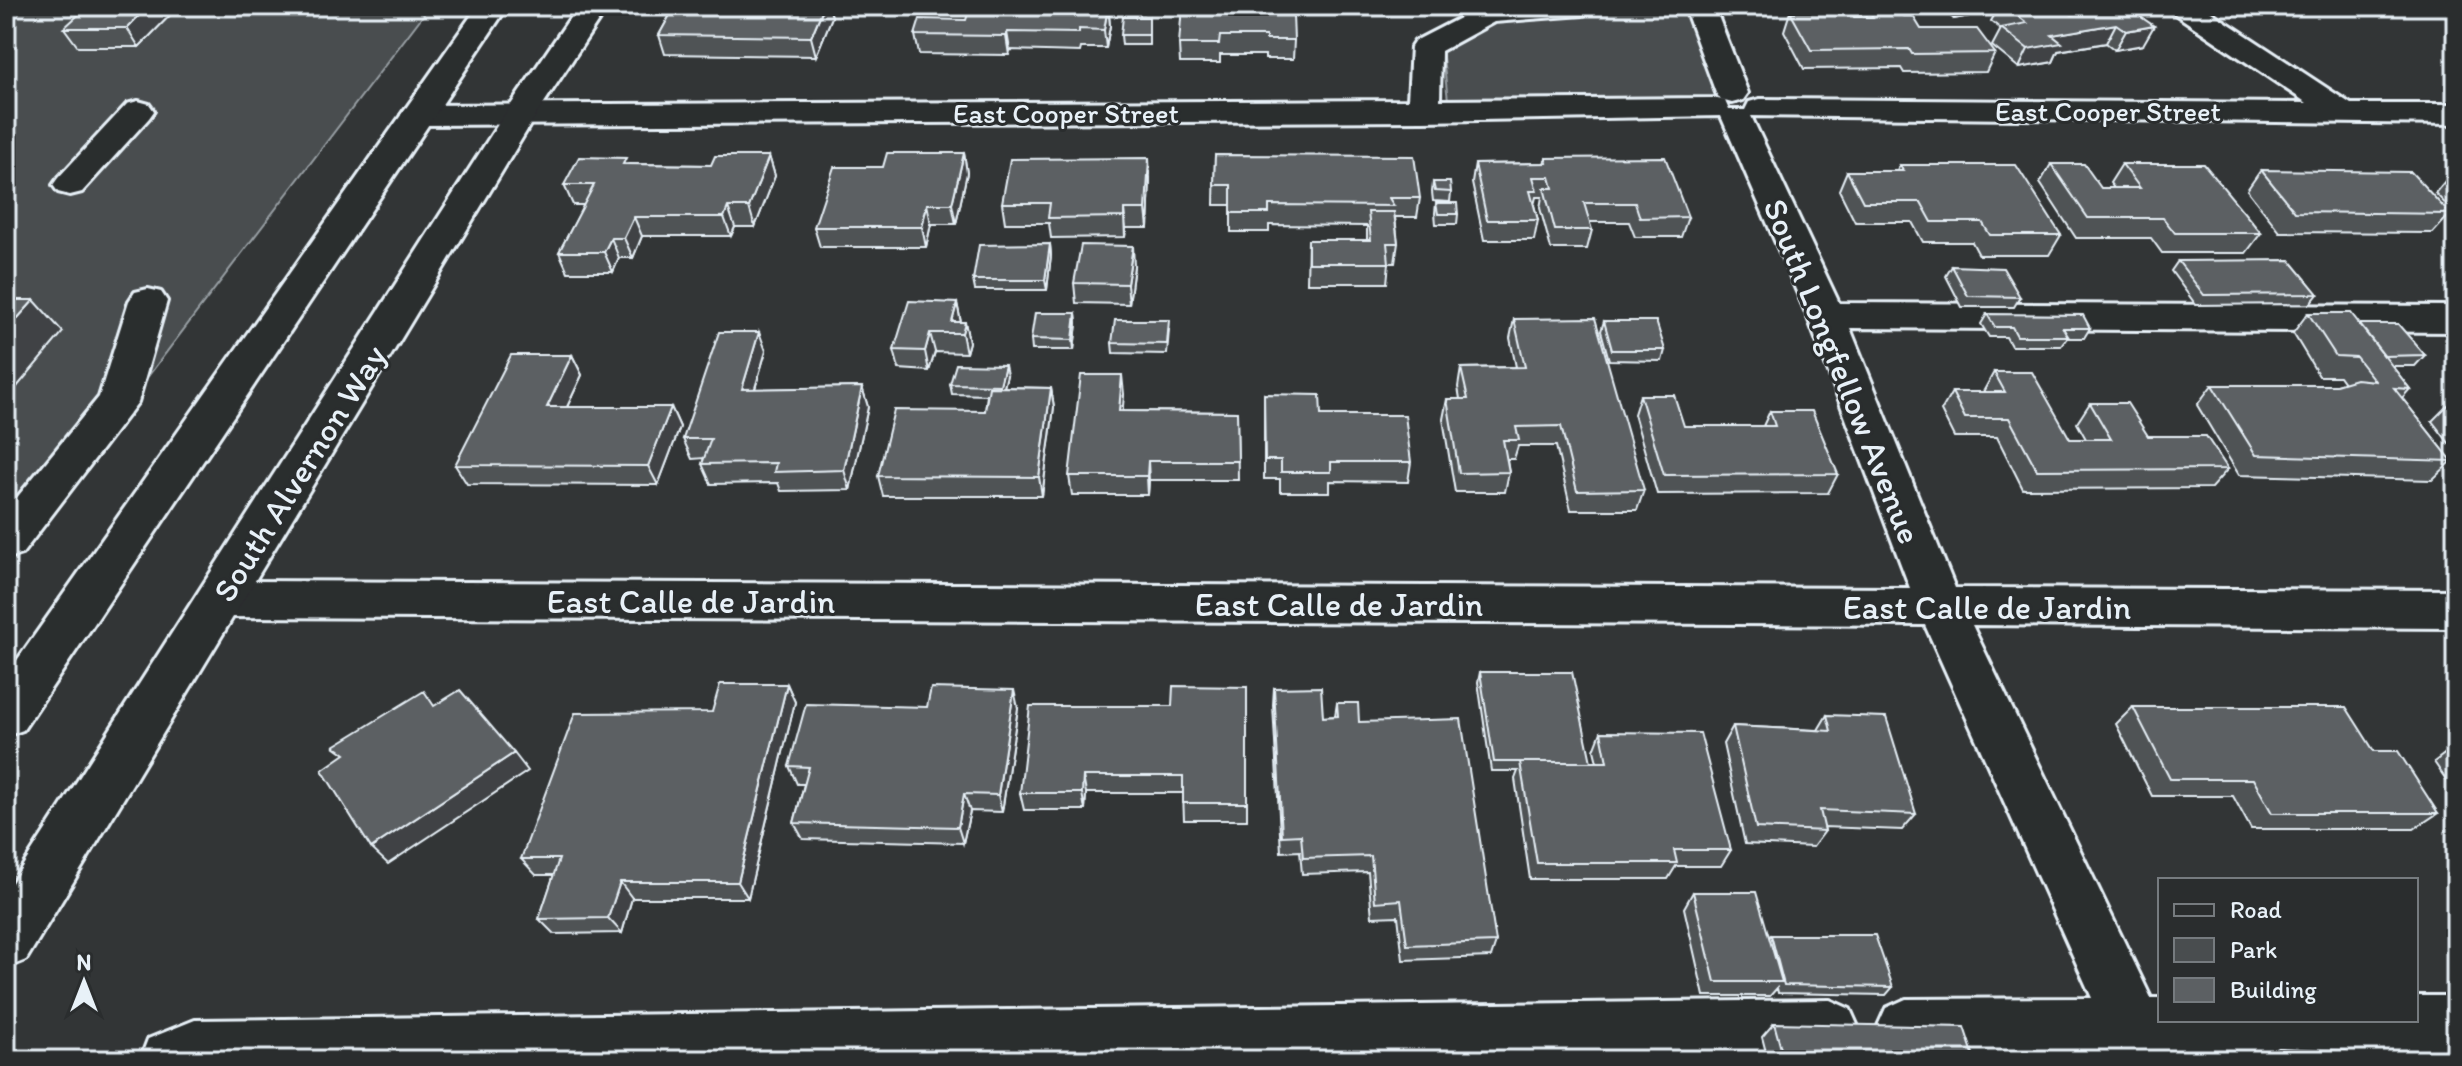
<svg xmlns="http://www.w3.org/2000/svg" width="2462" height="1066" font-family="Itim,sans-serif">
<rect width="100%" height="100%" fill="#323536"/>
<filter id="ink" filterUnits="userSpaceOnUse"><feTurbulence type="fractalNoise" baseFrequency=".0125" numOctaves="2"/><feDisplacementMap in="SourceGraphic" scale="16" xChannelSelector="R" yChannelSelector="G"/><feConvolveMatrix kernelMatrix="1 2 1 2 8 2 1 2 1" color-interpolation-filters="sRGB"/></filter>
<g filter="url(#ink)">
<path fill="#494d4f" stroke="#989fa4" stroke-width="2" d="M6,6H430L6,563Z
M1635,6H1688L1727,100H1448L1442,49L1496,18Z"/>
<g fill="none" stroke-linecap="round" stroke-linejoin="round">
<defs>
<path id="minor" d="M1483,6H1598L1593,12L1583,15L1494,22L1441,51L1440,100L1714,98L1725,101L1729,110H1745L1749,102L1760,99L2307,103L2172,12L2167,6H2202L2351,104H2456V124L1751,116L1839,303L2456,306V332L1850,328L1955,588L2456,590V628L1972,625L2151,998H2160V1020H2416V996H2456V1054L2177,1055L2179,1060H2120L2118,1056L1906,1057L1886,1048L1877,1028L1886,1008L1906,999L2092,998L1925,625L221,617L205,612L198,599L205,586L221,581L1910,588L1807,315L1721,116L1423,121L417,125L406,122L401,115L406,108L417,105L1408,100L1411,47L1415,41Z
M1684,6H1714L1748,93L1743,100L1732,103L1721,100L1716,93Z
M138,101L149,104L154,111L149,118L82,192L70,195L58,192L53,185L58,178L127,104Z
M148,289L161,292L167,301L138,402L22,554L6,559V511L99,397L129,301L135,292Z
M1830,1000L1850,1009L1859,1029L1850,1049L1830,1058L140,1060L148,1039L195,1020Z"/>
<path id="major" d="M478,6H508L23,730L6,736V676Z
M578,6H608L536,115L26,960L6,968V892L504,115Z"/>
</defs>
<use href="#minor" stroke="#e8f1f8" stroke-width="6"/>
<use href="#major" stroke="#e8f1f8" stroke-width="6"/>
<use href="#minor" fill="#2a2d2e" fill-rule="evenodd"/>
<use href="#major" fill="#2a2d2e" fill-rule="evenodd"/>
</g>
<path fill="#4f5355" stroke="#e8f1f8" stroke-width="2" d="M179,6L139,47H78L64,28Z
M675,6H829L832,17L816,56L665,54L659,35Z
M1085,6H1143V13L1109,12L1110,26L1106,48H1081L1080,52L1010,50L1009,55L919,54L915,35L966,20L1018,10Z
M1937,6H1984L1980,14L1954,19Z
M1985,6H2075L2071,14L2072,15L2125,6L2143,45L2115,50L2106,43L2058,51L2053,62L2019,68L1992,46L2001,29L1991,21L1995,14Z
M2450,6H2456V13L2450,7Z
M1868,9L1904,16L1921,29L1995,53L1986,72L1904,73L1901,68L1804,69L1784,31L1790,12L1865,17Z
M1215,10L1248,15L1294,40L1293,59H1265V55H1220V63H1180L1179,44Z
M1149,17V45H1122L1121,35Z
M964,153L967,173L956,224H931L926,247H820L814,227L883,167Z
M1215,155L1420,198L1417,217H1395L1398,243L1395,263H1389L1387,283H1307L1308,240H1367V226L1269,225V232H1231V205H1214Z
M769,156L775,176L755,227H735L731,236H642L633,258H619L613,272H568L559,252L584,205H573L564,185L629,164L711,165Z
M1546,158L1688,217L1681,237H1635L1629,222H1589L1592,230L1587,249H1551L1540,208L1542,197H1536L1534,205L1538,220L1534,240H1484L1472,183L1475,164L1544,163Z
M2051,164L2101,188H2114L2110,183L2122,164L2261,233L2246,253H2162L2151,238H2076L2040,183Z
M1900,165L2061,235L2049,255H1979L1972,242H1923L1912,222H1855L1839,190L1847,171H1897Z
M2261,170L2450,214L2433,233L2280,232L2247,190Z
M2451,174H2456V215L2435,193Z
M1150,178L1148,228H1126L1125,237L1051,238L1049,223H1005L1002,203Z
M1433,182L1451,192L1450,202L1433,201L1432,192Z
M1436,203L1458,214L1457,224H1436L1435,213Z
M1050,244L1051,255L1047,290H975L973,280Z
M2178,261L2318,294L2310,304L2196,305L2171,271Z
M1134,266L1129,304L1076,303L1074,283Z
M1952,266L2020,297L2014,307H1962L1946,276Z
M957,303L961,322H965L969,342L966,353L935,352L929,371L899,369L894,350Z
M1076,313L1077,323L1074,350H1032L1031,339Z
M2308,313L2359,324L2425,355L2415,366H2392L2410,389L2402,398L2452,461L2432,480L2239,475L2197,405L2212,385H2336L2344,383L2339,376H2319L2293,333Z
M1987,314L2090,328L2084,338H2067L2061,346H2011L2006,337H1989L1981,324Z
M1514,319L1644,490L1637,510H1571L1556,446H1518L1514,459H1507L1509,472L1505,492H1455L1443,419L1447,399H1460L1458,387L1461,368L1516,367L1510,338Z
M1604,321L1665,350L1662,361L1609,360L1601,331Z
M1169,330L1167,354L1113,353L1112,343Z
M766,351L755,389L862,387L868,407L850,490L781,491L778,483L711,484L702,464L704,458L692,459L683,439Z
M572,355L582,375L567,407H671L680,427L658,485L467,484L455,465Z
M1994,372L2070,439H2086L2077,423L2090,403L2148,436L2228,469L2211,488L2023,489L1997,437H1954L1941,411L1952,392H1983Z
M1007,375L1004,387L1051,388L1054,407L1042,496H883L878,476L985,411L987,395L952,394L950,384Z
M1124,394L1122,411L1237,412L1238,480H1149L1148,495H1072L1069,476Z
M1264,394L1321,415L1411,462L1408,482L1330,481V492H1280V479H1264Z
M1640,395L1684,426H1763L1770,411L1838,474L1828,493L1657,494L1634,414Z
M2451,402H2456V452L2432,421Z
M1480,672L1590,762H1597L1594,750L1601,732L1731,850L1721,866H1676L1668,879H1530L1515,779L1518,771H1491L1478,682Z
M787,684L795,702L748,898H632L622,933L554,934L539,919L554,875H536L521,859Z
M1247,687V820H1184L1183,793H1086L1085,810H1024L1020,793L1172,706Z
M1274,688L1323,717L1335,716L1337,703L1359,722L1496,942L1491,957L1403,960L1398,916L1372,917L1368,872L1302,874L1300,851L1281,852L1273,705Z
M927,707L1018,708L1002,812L970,811L963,843L803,839L794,823L804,784H797L789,766Z
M2133,707L2374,751L2438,813L2414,829H2251L2233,796H2152L2116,724Z
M1827,715L1916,814L1902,830L1824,827L1825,831L1813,847L1745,844L1723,744L1733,726L1818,730Z
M2456,745V794L2434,762Z
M1693,892L1769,937L1771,935L1893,987L1886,995L1778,993L1777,988L1770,996H1704L1684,908Z
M1774,1023L1975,1060H1768L1762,1037Z
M2278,1048L2351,1060H2257Z"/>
<path fill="#404345" stroke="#e8f1f8" stroke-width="2" d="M148,6H179L139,47L127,28Z
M824,6H829L832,17L816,56L811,37Z
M1974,6H1984L1980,14L1954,19L1958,9Z
M2051,6H2075L2070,14Z
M1108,7L1110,26L1106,48L1104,30Z
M2116,24L2106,43L2058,51L2053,62L2019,68L2028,49L2052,35Z
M2154,26L2143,45L2115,50L2126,31Z
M1007,32L1010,50L1009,55L1006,36Z
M964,153L967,173L956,224L952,204Z
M769,156L775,176L755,227L749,207Z
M1149,158L1150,178L1148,228L1146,209Z
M927,204L931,224L926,247L922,227Z
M728,207L735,227L731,236L724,217Z
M1124,209L1126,228L1125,237L1124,217Z
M634,217L642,236L633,258L624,238Z
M611,238L619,258L613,272L604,252Z
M1050,244L1051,255L1047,290L1045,280Z
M1133,246L1134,266L1129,304L1127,284Z
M34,300L63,332L6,400V331Z
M957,303L961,323L952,322Z
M1076,313L1077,323L1074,350L1073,340Z
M965,322L969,342L966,353L962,333Z
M759,332L766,351L749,408L742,389Z
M930,333L935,352L929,371L925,351Z
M572,355L582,375L558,426L547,407Z
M1005,365L1007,375L1002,395L1000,385Z
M1122,375L1124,394L1121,430L1119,411Z
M862,387L868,407L850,490L844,470Z
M1051,388L1054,407L1042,496L1039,477Z
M671,407L680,427L658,485L648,466Z
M1148,461L1149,480L1148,495L1147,476Z
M787,684L795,702L748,898L738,882Z
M1014,690L1018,708L1002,812L998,795Z
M514,753L528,771L388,864L371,848Z
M1083,776L1086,793L1085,810L1082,793Z
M964,794L970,811L963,843L958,827Z
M620,882L632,898L622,933L608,918Z"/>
<path fill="#5c6063" stroke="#e8f1f8" stroke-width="2" d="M88,6H148L127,28H64Z
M675,6H824L811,37L659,35Z
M1019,6L1108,7L1104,30L1079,29V33L1007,32L1006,36L915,35L920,19L966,20L970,7L1018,10Z
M1182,6H1215V10H1248L1247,15H1293L1294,40H1266V36H1220L1219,44H1179Z
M1954,6H1974L1958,9Z
M2005,6H2061L2072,15L2125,6L2154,26L2126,31L2116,24L2052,35L2062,43L2028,49L2001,28L2027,23Z
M1898,8L1904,16H1913L1921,29H1977L1995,53L1912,54L1909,49L1811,50L1790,12H1851L1854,17H1873L1868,9Z
M1123,17H1149V35H1121Z
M887,153H964L952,204H927L922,227H814L834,167H883Z
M1215,155L1414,156L1420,198H1389L1394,206L1269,205V213H1231V185H1214Z
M715,156H769L749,207H728L724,217H634L624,238H611L604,252H559L594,185H564L579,157L626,158L623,164L711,165Z
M1665,157L1688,217L1640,218L1635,203H1584L1592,230H1555L1544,188H1553L1550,177H1533L1537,191H1530L1538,220H1487L1475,164L1547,163L1546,158Z
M1149,158L1146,209H1124V217L1048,218L1050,203H1002L1010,159Z
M2051,164H2084L2101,188H2140L2122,164H2204L2261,233H2175L2163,218H2088Z
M1900,165H2016L2061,235H1990L1982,222H1932L1921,202H1863L1847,171H1903Z
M2261,170L2411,172L2450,214L2295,212Z
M1433,182H1450L1451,192L1435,191Z
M1436,203H1457L1458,214H1438Z
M1368,212H1394L1398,243H1387L1389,263H1308V240H1371Z
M1050,244L1045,280H973L979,245Z
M1081,245L1133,246L1127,284L1074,283Z
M2290,260L2318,294L2204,295L2178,261Z
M1952,266L2003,268L2020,297L1968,296Z
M6,300H34L6,331Z
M909,301L957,303L952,322H965L962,333H930L925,351L894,350Z
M1035,313H1076L1073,340L1031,339Z
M2308,313H2351L2410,389L2394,388L2452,461L2256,455L2212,385H2336L2356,379L2375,381L2356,357L2336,356Z
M1987,314L2083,315L2090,328H2063L2068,336H2017L2012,327H1995Z
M1595,318L1644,490L1577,491L1561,426L1516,427L1519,440H1503L1509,472L1459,473L1447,399H1468L1461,368L1525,367L1514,319Z
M1115,320H1169L1167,344L1112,343Z
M1604,321H1656L1665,350H1612Z
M2359,324H2398L2425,355L2384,356Z
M719,332H759L742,389L862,387L844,470L774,472L776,463L702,464L711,439H683Z
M511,355H572L547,407H671L648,466L455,465Z
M956,364L1005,365L1000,385L950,384Z
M1994,372H2032L2070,439H2111L2090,403H2127L2148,436H2206L2228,469L2037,470L2009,418H1965L1952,392H2005Z
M1081,375H1122L1119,411L1237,412L1238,461H1148L1147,476H1069Z
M989,387L1051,388L1039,477L878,476L894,410L985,411Z
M1264,394L1320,395L1321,415H1405L1411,462H1331V472H1281V460H1265Z
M1640,395H1674L1684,426H1775L1770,411H1812L1838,474L1664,475Z
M1480,672H1572L1591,762H1494Z
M720,684H787L738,882H620L608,918L539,919L559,859H521L575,713L712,712Z
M1173,686L1247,687V803H1183V776H1083L1082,793H1020L1030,706H1172Z
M1321,687L1323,717L1338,716L1337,703H1358L1359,722L1461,719L1496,942L1407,945L1401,900L1375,902L1371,856L1303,858L1301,835L1282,836L1274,688Z
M931,688L1014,690L998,795L964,794L958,827L794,823L809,767L789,766L806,704L927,707Z
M460,690L514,753L371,848L322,770L345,754L334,746L424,691L434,706Z
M2133,707H2346L2374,751H2398L2438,813H2272L2253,779H2170Z
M1827,715L1886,717L1916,814L1820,810L1825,831L1756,828L1733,726L1831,731Z
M1601,732L1700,733L1731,850H1674L1677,863H1537L1520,762H1607Z
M1693,892H1756L1782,982H1715Z
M1771,935H1875L1893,987L1784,985Z
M1774,1023L1964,1027L1975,1060H1784Z
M2278,1048L2346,1051L2351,1060H2283Z"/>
</g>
<g text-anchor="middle" stroke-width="6" stroke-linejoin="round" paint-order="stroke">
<g font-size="28" fill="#e8f1f8" stroke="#2a2d2e">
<text x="2108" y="121">East Cooper Street</text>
<text x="1066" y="123">East Cooper Street</text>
</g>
<g font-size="34" fill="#e8f1f8" stroke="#2a2d2e">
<text transform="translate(1843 371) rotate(68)" y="12">South Longfellow Avenue</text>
<text transform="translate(299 473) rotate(-58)" y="12">South Alvernon Way</text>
<text x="691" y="613">East Calle de Jardin</text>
<text x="1339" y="616">East Calle de Jardin</text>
<text x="1987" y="619">East Calle de Jardin</text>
</g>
</g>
<rect width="2462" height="1066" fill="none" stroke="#2a2d2e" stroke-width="32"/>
<rect x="16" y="16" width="2430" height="1034" fill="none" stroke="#e8f1f8" stroke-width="3" filter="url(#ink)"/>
<rect x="2158" y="878" width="260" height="144" fill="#2a2d2e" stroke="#767b7f" stroke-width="2"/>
<rect x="2174" y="904" width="40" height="12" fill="#2a2d2e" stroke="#767b7f" stroke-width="2"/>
<text x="2230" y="918" font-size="24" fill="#e8f1f8">Road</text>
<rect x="2174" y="938" width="40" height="24" fill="#494d4f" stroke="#767b7f" stroke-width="2"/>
<text x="2230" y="958" font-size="24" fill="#e8f1f8">Park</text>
<rect x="2174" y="978" width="40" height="24" fill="#5c6063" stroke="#767b7f" stroke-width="2"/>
<text x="2230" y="998" font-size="24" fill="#e8f1f8">Building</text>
<g transform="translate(84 982)" stroke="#2a2d2e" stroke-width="6" paint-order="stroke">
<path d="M0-6L14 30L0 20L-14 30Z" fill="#e8f1f8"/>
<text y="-12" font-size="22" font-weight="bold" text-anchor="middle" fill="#e8f1f8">N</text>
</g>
</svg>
